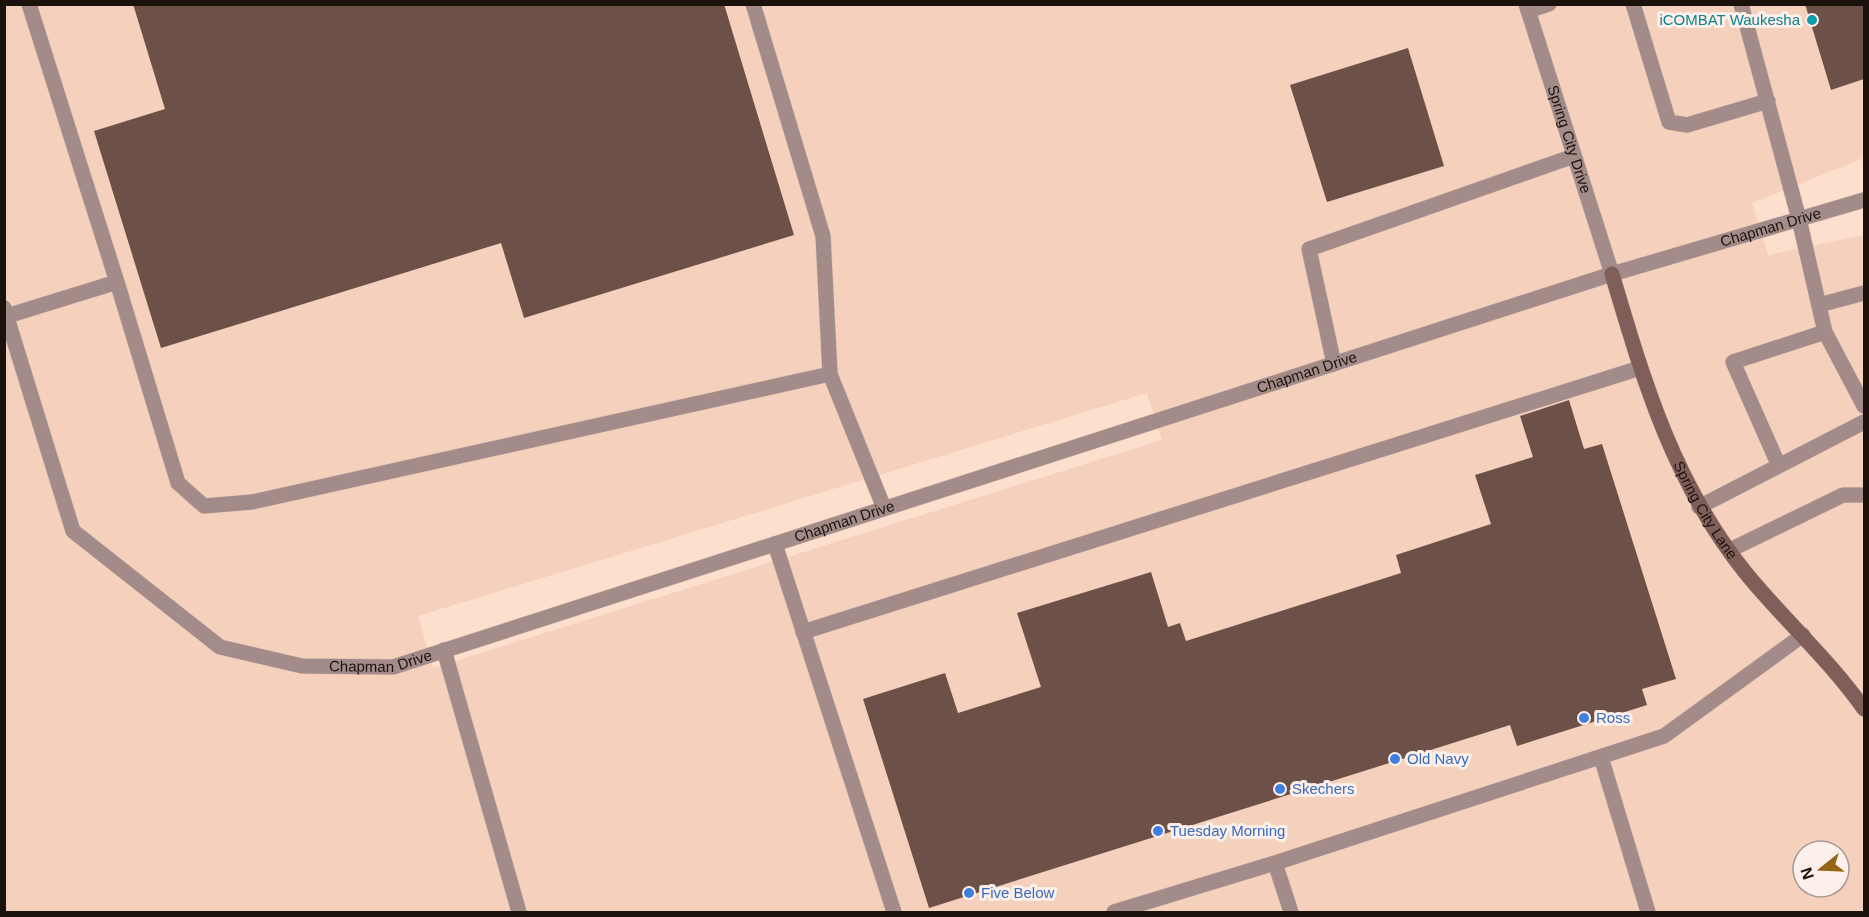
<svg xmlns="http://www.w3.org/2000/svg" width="1869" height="917" font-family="Helvetica,sans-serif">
<rect width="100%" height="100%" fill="#fddfce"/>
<path fill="#f5d0bc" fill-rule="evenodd" d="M5,5H1864V158L1752,203L1768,255L1864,235V912H5ZM1147,393L1162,440L433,668L418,616ZM1803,851H1839V887H1803Z"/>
<path fill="#6d5149" d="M133,4H724L794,235L524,318L501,243L161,348L94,131L165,109Z
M1805,4H1864V79L1831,90Z
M1408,48L1444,166L1327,202L1290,85Z
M1569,400L1584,449L1602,444L1676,679L1642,689L1647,705L1517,746L1510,725L929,908L863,699L945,673L958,713L1041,687L1017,613L1151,572L1168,627L1180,623L1186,641L1401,573L1396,555L1491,524L1475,475L1533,457L1520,416Z"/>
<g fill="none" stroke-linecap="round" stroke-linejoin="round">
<defs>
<path id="lane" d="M753,4L823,236L830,374
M1633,4L1669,122L1687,125L1768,101
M1741,4L1799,219L1825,332L1864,406
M1528,11L1549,4
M117,282L178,483L204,506L252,502L830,374L884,508
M1819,305L1864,293
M7,316L117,282L29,4
M1334,364L1309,249L1574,156
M1779,466L1733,362L1825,332
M1699,507L1864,422
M775,544L894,912
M1730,550L1843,495H1864
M803,632L1640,368
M444,650L519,912
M1601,757L1648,912
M1275,863L1664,736L1803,635
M1114,912L1275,863L1291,912"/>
<g id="street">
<path id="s1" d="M1526,4L1612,274"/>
<path id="s2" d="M4,308L73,531L220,647L302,666L393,667L1612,274L1864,200"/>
</g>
<g id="secondary">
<path id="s3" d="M1612,274C1644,382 1673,482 1745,572C1783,619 1829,659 1864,709"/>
</g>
</defs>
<use href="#lane" stroke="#d9beaf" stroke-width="16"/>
<use href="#street" stroke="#d9beaf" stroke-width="16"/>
<use href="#secondary" stroke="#d9beaf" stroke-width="16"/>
<use href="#lane" stroke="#a28b88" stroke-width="15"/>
<use href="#street" stroke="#a28b88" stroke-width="15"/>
<use href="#secondary" stroke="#805f5b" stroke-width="15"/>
</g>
<circle fill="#0f9aa8" stroke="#fdf0ea" stroke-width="2" cx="1812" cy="20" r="6"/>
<g fill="#3f7fe0" stroke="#fdf0ea" stroke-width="2">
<circle cx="1584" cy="718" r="6"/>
<circle cx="1395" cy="759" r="6"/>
<circle cx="1280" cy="789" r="6"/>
<circle cx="1158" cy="831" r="6"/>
<circle cx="969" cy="893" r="6"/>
</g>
<g text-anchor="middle" stroke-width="6" stroke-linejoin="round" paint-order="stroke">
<g font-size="15" fill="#0d838f" stroke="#fdf0ea" text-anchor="end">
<text x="1800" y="25">iCOMBAT Waukesha</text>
</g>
<g font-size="15" fill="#1c120c" stroke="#fdf0ea">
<text dy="5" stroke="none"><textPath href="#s1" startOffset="142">Spring City Drive</textPath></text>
<text dy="5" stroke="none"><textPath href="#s2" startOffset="2042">Chapman Drive</textPath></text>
<text dy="5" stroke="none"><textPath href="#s2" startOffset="1556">Chapman Drive</textPath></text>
<text dy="5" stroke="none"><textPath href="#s3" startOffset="255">Spring City Lane</textPath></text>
<text dy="5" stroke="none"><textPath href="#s2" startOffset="1070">Chapman Drive</textPath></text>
<text dy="5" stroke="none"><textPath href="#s2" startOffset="584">Chapman Drive</textPath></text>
</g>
<g font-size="15" fill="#366cbe" stroke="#fdf0ea" text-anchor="start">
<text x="1596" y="723">Ross</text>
<text x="1407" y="764">Old Navy</text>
<text x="1292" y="794">Skechers</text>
<text x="1170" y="836">Tuesday Morning</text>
<text x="981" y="898">Five Below</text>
</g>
</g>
<rect width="1869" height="917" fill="none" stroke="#1c120c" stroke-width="12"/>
<g transform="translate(1821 869) rotate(252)"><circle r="28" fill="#fdf0ea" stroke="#a39791" stroke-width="1.5"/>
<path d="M0-4.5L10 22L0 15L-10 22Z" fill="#956516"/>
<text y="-9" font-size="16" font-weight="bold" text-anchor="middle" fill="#1c120c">N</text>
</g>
</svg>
